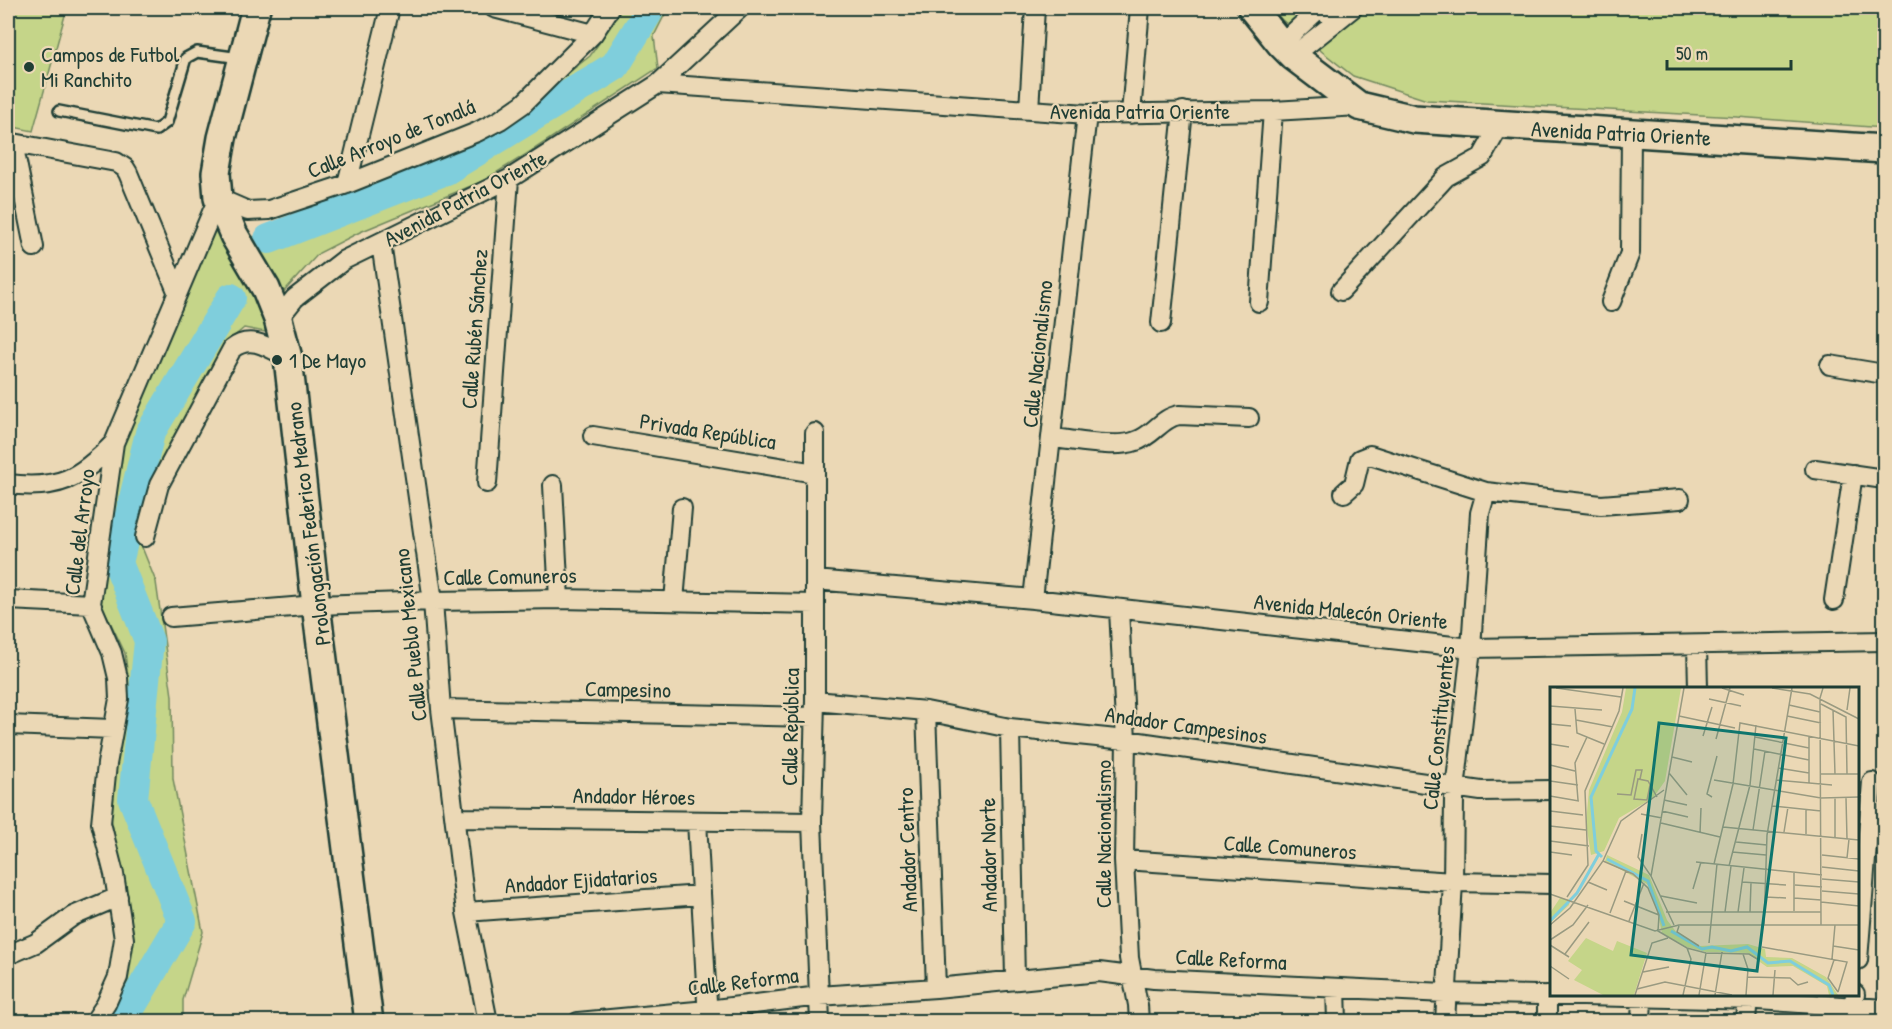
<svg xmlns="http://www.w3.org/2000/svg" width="1892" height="1029" font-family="'Patrick Hand',sans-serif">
<rect width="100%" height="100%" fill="#ebd8b5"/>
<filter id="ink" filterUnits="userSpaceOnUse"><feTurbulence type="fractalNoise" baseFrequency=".0167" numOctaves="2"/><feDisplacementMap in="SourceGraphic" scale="12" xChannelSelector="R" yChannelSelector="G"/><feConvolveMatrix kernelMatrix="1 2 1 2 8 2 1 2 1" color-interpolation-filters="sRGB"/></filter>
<g filter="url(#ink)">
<path fill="#c5d589" stroke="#72895e" stroke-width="1.5" d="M8,8H67L33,131L8,126Z
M621,8H668L654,36L658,68L533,150L483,181L360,232L319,253L278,298L265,332L244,328L223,346L153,484L139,540L156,582L172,696L173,779L203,932L183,1000V1021H105L116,1010L128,981L133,931L108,803L117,751L131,705L125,653L101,603L122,440L211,226L255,237L497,128L590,56L615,20Z
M1271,8H1884V128L1737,117L1427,100L1353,76L1282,20Z"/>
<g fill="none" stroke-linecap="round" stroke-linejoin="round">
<path stroke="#7fcedc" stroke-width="30" d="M269,239L446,170L615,66L647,14L650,8
M122,1022L182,921L133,799L149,641L118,563L150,433L231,298"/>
<defs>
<path id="lane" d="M59,111L156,130L167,122L186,58L197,52L240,58"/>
<path id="street" d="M494,8L593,34
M1281,44L1320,8L1336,20
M1293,56L1353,8
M658,84L1087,114L1273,111L1359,106
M1029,110L1035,8
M1131,114L1140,8
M8,142L116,162L125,168L128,173L177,291
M13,143L34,247
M347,184L390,8
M381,243L433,601L441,709L466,912L488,1022
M1341,291L1446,177L1482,157L1500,125
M1259,302L1273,111
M1611,302L1630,253L1631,134
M278,319L295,298L344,260L509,179L658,84L740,8
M1161,323L1183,111
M1830,365L1884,374
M815,433V701L812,822L820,1022
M593,436L815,473
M1052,438C1075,440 1114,449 1136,441C1153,436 1161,418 1179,415L1249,418
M1815,469L1884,479
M487,483L509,179
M8,484C59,490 79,479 114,443
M553,485L559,599
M1344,493L1354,484L1360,459L1370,455L1486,492L1601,505L1680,499
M145,537L159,485L232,349C251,333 271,349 288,358
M815,580L1033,599L1471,648L1884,641
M1033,599L1087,114
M8,600L91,604
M1834,600L1853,474
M674,601L682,508
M1119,610L1126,740L1124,860L1129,958L1138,1005L1139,1022
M171,617L316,605L433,601L559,599L815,604
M1697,645L1698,688
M815,701L926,711L1010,728L1126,740L1481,791L1552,790
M441,709L814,717
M926,711L936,988
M8,725L112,729
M1010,728L1015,980
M455,818L812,822
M697,821L708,1020
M1124,860L1453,882L1552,884
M466,912L701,895
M8,955L36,943L73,916L118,897
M1858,960L1872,782
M1336,988L1337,1022
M94,1022L106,1004L118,977L124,939L114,874L101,823L107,764L119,699L118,678L112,653L91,604L114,443L218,198L248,211L269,210L347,184L477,132L500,120L523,104L593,34L610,8
M578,1022L707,1010L819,996L936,988L1099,972L1154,979L1445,993L1758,1000L1884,1009
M1445,1022L1453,882L1454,799L1471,648L1480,513L1486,492
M1547,1022V995
M1641,1022L1642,997
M1746,1022L1748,994
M1852,1022L1855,994"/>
<path id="secondary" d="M256,8L222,138L216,173L218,198L234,235L266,289L278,319L288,358L316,605L369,1022
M1252,8L1281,44L1293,56L1359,106L1414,119L1884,149"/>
</defs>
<use href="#lane" stroke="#1f3d34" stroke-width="14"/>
<use href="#street" stroke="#1f3d34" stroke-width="22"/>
<use href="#secondary" stroke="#1f3d34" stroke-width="32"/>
<use href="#lane" stroke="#ebd8b5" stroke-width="9"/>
<use href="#street" stroke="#ebd8b5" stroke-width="18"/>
<use href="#secondary" stroke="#ebd8b5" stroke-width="27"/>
</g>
</g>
<g fill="#1f3d34" stroke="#ebd8b5" stroke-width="2">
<circle cx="29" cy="67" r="6"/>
<circle cx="277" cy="360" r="6"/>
</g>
<g text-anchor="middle" stroke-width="4.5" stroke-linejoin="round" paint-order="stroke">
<g font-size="22" fill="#1f3d34" stroke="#ebd8b5" text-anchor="start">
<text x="41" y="62">Campos de Futbol<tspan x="41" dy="25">Mi Ranchito</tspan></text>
<text x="289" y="368">1 De Mayo</text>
</g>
<g font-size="22" fill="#1f3d34" stroke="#ebd8b5">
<text x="1140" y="119">Avenida Patria Oriente</text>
<text transform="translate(1621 133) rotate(3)" y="8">Avenida Patria Oriente</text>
<text transform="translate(391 138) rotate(-22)" y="8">Calle Arroyo de Tonalá</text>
<text transform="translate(465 198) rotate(-28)" y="8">Avenida Patria Oriente</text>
<text transform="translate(474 329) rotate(-86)" y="8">Calle Rubén Sánchez</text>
<text transform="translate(1037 354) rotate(-84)" y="8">Calle Nacionalismo</text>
<text transform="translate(708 431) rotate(9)" y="8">Privada República</text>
<text transform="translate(308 524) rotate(-97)" y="8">Prolongación Federico Medrano</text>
<text transform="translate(79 532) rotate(-83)" y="8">Calle del Arroyo</text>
<text transform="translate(510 576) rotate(-1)" y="8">Calle Comuneros</text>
<text transform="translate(1351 611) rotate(6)" y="8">Avenida Malecón Oriente</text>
<text transform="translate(410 635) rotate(-96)" y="8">Calle Pueblo Mexicano</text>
<text transform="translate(628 689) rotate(1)" y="8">Campesino</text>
<text transform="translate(1186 725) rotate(8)" y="8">Andador Campesinos</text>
<text transform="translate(790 727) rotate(-89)" y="8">Calle República</text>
<text transform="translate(1438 728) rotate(-84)" y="8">Calle Constituyentes</text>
<text transform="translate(634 796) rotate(1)" y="8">Andador Héroes</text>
<text transform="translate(1103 834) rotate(-90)" y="8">Calle Nacionalismo</text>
<text transform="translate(1290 847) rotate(4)" y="8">Calle Comuneros</text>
<text transform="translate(907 850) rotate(-92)" y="8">Andador Centro</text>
<text transform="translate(988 855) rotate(-91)" y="8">Andador Norte</text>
<text transform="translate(581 880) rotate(-4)" y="8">Andador Ejidatarios</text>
<text transform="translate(1231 959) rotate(3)" y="8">Calle Reforma</text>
<text transform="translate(743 981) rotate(-7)" y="8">Calle Reforma</text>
</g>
</g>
<g transform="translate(1550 687)">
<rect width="309" height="309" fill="#ebd8b5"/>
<path d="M76,1H131L115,94L103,111L69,131L54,164L41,168L36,136L39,103L72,25ZM57,168L99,188L117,233L127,246L149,259L198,257L215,262L216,270L242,271L276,290L288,308H279L277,299L243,279L217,280L197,266L156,265L137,260L112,246L104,209L97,197L55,174ZM10,211L20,213L19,218L0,236V226ZM36,251L63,264L67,254L97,266L84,308H53L24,293L32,283L18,274Z" fill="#c5d589"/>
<path fill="none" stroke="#7fcedc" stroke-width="3" d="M52,170L46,164L41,110L82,22L85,1M57,172L98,194L114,239M0,234L27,206L49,167M121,244L152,262L162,260L181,264L197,260L218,276L240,274L279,298L283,308"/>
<path fill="none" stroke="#999a81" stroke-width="1.5" d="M6,1L71,10M172,1L194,8M222,1L260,7L309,32M159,12L191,19M271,17L296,30L297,87M239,18L270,25M0,19L52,23M25,22L27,46L54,57M283,23L285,87M297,23L300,1M129,29L185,41M237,29L271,36M26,33L63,40M0,37L21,39M153,49L162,20M205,50L259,61M166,52L180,1M0,57L19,60M204,62L259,73M122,70L142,75M0,78L25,84M228,81L259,86M119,86L137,108M271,87H309M164,93L271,111L309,110M226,93L282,98M0,94L28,98M259,97V49M100,98L97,113L84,112L88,92L98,94L107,110M67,107L81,108L86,83H92L90,92M0,109L29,114M162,110L157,107L167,69M285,111V150M296,111L297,152M28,113L25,76L37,50M114,113L137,118M222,119L271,124M256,122V147M0,124L33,128M112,124L138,130M91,127L112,131M111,136L170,150M0,139L36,143M173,140L309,153M203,143L215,64M234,145L238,120M150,146L151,121M92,147L88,170L101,189L124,238M0,154L39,159M186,155L217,158M0,165L22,168M182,165L216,168M272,168L309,172M297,171L299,152M53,174L83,187L98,201L109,228L108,244L137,261L156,266L199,267L209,273M146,175L272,188M164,177L183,97L190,36L309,59M179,179L200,98L206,38M272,180L309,184M101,189L134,1M272,192L309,195M38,195L57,203M192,195L236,198M245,198L272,200M143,202L151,175M272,204L309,207M0,207L105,244L129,238H309M111,209L147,216M17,210L38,178L35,104L69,24L73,1M215,210L236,211M244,211L271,213M74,214L109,228M271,215L309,219M244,224V185M116,225H271M175,225L181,179M188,225L194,181M200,225L201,196M60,226L76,184M79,234L94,196M0,238L20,221L53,174L71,134L114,103M214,238L217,148L242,1M271,238L270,11L273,1M129,239L127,245L149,259M0,253L23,238L38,218M159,256L167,177M0,258L19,270M283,259L309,263M212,260L297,275L288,305M15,267L39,235M193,267L198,282L196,308M282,272L285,238M284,273L278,291L288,305M0,279L19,292M93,285L119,280M198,290L240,291L248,298L258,295M87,302L115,295L182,308M85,308L102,256L118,251M133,308L141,272L137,261M149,308L156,266M165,308L172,265M223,308L225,283"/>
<path fill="#0f766e" fill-opacity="0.15" stroke="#0f766e" stroke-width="3" d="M109,36L236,51L207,284L81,268Z"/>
<rect width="309" height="309" fill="none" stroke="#1f3d34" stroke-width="3"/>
</g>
<rect width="1892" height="1029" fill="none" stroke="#ebd8b5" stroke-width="30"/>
<rect x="15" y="15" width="1862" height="999" fill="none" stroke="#1f3d34" stroke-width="2" filter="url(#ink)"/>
<path d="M1667 60v9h124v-9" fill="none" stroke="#1f3d34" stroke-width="3"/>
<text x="1676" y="60" font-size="18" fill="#1f3d34" stroke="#ebd8b5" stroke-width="4.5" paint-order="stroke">50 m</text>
</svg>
